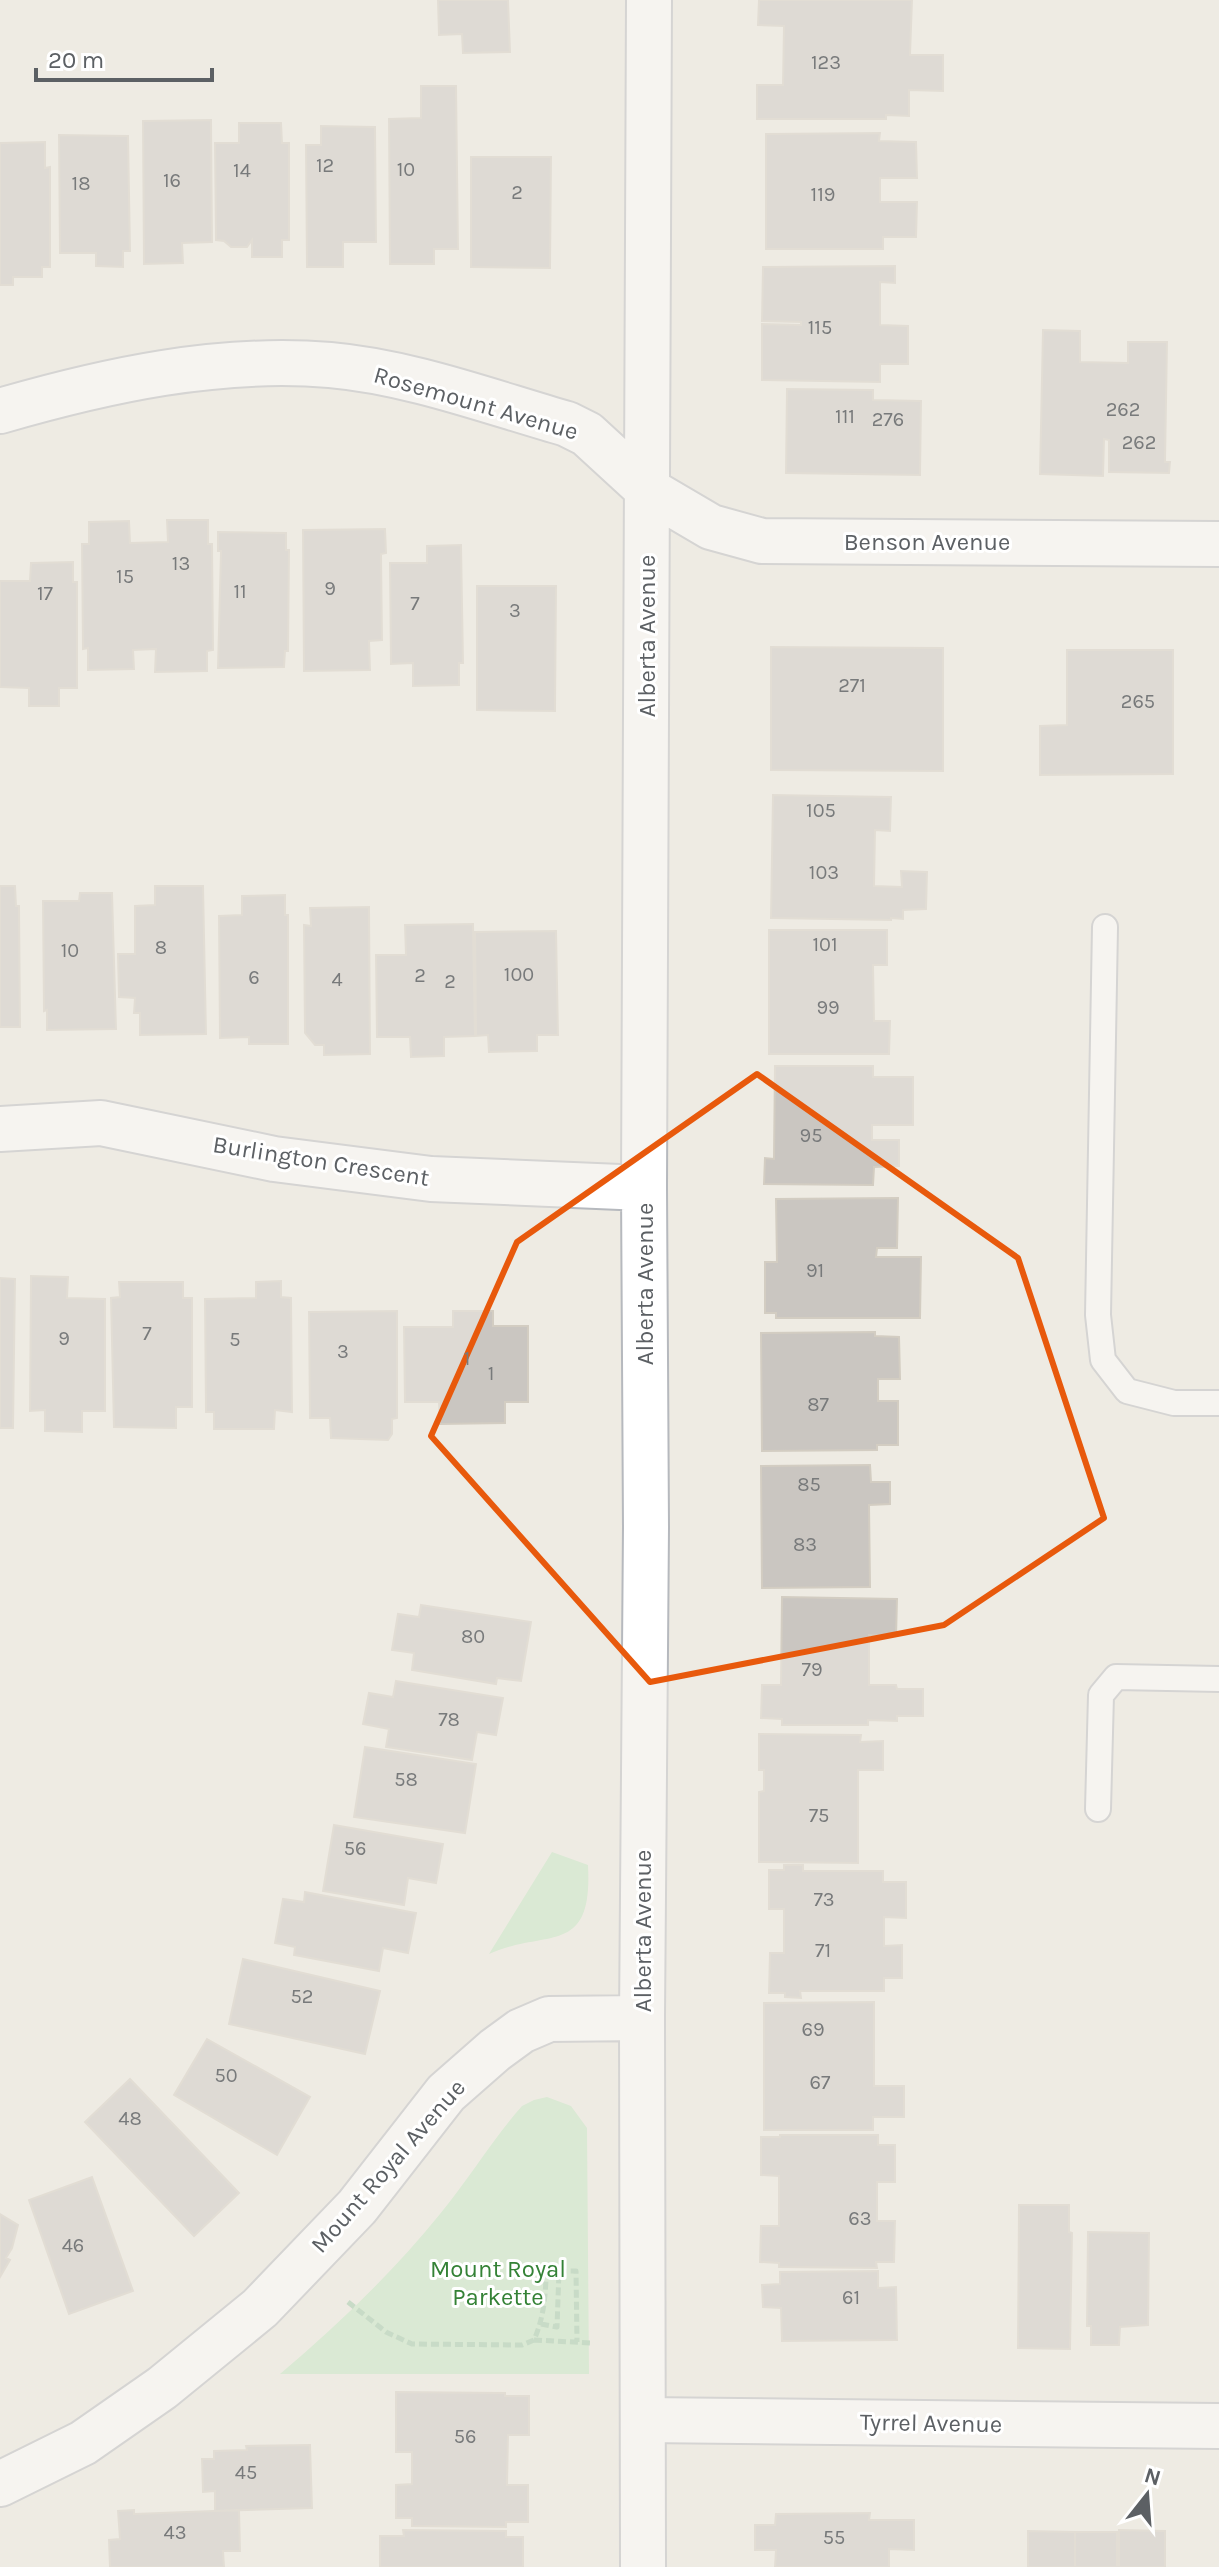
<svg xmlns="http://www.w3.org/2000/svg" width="1219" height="2567" font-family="Karla,sans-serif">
<rect width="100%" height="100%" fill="#eeebe3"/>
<path fill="#c1e6c0" d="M552,1852L588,1865C593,1958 547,1928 489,1954Z
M547,2097L571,2106L587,2128L589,2374H280C337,2326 393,2272 440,2214C469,2179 492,2140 522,2106L534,2100Z"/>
<path fill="#cac6c1" stroke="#d3cdc2" stroke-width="2" d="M438,0H508L510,52L463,53L462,34L439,35Z
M759,0H912L910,55H943V91L909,90V116L886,115V119H757V85H783L784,26L758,25Z
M421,86H456L458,249H434V264H390L389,119L421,118Z
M211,120L212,242L182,243L183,263L144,264L143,121Z
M239,123H281L282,143H289V240H282V257H252V240L247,247H231L224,241L216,240L215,143H239Z
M321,126L375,127L376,242H343V267H307L306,145H321Z
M880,133L879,141L916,142L917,178H880V202H917L916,237H883V249H766V134Z
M59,135L128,136L130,251H123V267L96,266V253H60Z
M45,142V168L50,167V267H42V277H13V285H0V143Z
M471,157H551L550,268L471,267Z
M895,266V283L880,282V325L908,326V364H880V382L762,380V324L801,325V322L762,321L763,267Z
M1043,330L1080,331V362L1128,363V342H1167L1165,462H1170L1169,473L1109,472V440L1104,439L1103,476L1040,474Z
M787,389L873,390V400L921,401L920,475L786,473Z
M167,520H208V544H212L213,650L207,651V671L155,672L156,649L133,650L134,669L88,670V648L83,649L82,544H89V522L129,521L130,543L168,542Z
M385,529L386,553L381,554L382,640L369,641L370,670L304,671L303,530Z
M218,532L286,533V550H289L288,651H285L284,667L218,668L221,551H218Z
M461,545L463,663H459V685L413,686V663L391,664L390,563H427V546Z
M73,562V582H77V688H59V706H29V688L0,687V581H30L31,563Z
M477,586H556L555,711L477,710Z
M771,647L943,648V771L771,770Z
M1067,650H1173V774L1040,775V726L1067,725Z
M773,795L891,797L890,831L875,830L874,886L902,887L901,871L927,872L926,909L903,910V919L891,918V920L771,918Z
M0,886H15L16,906H19L20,1027H0Z
M155,886H203L206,1034L140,1035V1013H134L135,998L119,997L118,954H135V906L155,905Z
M80,893H112L116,1029L47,1030V1010L44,1011L43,901H79Z
M285,895V915H288V1044H249V1037L220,1038L219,916L242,915V896Z
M369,907L370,1054L324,1055V1045H315L305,1033L304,925L311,926L310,908Z
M473,924L475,1036L444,1037V1056L411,1057L410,1037H377L376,955H406L405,925Z
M769,930H887V965H873L874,1021H890L889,1054H769Z
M556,931L558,1035H537V1051L489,1052L488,1035L476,1036L475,932Z
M775,1066H873V1077H913V1125H872V1140H899V1166L874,1167L873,1185L764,1184L765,1158L774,1159Z
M898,1198L897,1248H877L876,1257H921L920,1318H776V1313H765V1262H777L776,1199Z
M31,1276L68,1277L67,1298L105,1299V1411H82V1432L45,1431V1410L30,1411Z
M0,1278L15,1279L13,1428H0Z
M281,1281V1297L291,1298L292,1412L275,1410L274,1429H214V1412H206L205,1299L256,1298V1282Z
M119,1282H183V1298H192V1407H176V1428L114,1427L111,1298L120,1297Z
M397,1311V1418L392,1419V1434L388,1440L331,1438L330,1418H310L309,1312Z
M453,1311H493V1326H528V1402H505V1423L440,1424L439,1402H405L404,1327H453Z
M875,1332V1336L899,1337L900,1379H878V1401H898V1445H877V1450L762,1451L761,1333Z
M870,1465L871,1482H890V1504L869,1505L870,1587L762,1588L761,1466Z
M782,1597L897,1599L896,1636L869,1635V1685H896L897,1689H923V1716H897V1721L868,1720V1725H782V1719L761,1718L762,1685H781Z
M421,1605L531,1622L521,1681L497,1678L496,1684L412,1670L414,1653L392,1650L398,1614L419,1617Z
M396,1681L503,1698L496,1735L477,1732L472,1760L386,1747L389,1729L363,1724L369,1693L393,1697Z
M759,1734L861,1735L860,1742L883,1741V1770H858V1863L759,1862V1792L764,1791V1770H759Z
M365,1747L476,1764L465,1833L354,1817Z
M334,1825L443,1844L436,1883L408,1878L404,1905L323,1891Z
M784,1865H803V1871H883V1882H906V1918L884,1917V1946L902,1945V1978H884V1991H800L801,1998L785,1997V1993H769L770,1953H784V1909H769V1870H784Z
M305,1892L416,1913L408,1953L383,1948L379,1971L294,1955L295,1947L275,1943L283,1899L304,1902Z
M243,1959L380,1991L365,2054L229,2024Z
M874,2002V2086H904V2117H873V2130H764V2003Z
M207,2039L310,2097L277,2155L174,2095Z
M130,2079L239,2193L194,2236L85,2122Z
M780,2135H878V2145H895V2182H877V2221H895L894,2262H876L877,2268L779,2267V2263L760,2262L761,2226H779V2176L761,2175V2137H780Z
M92,2177L133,2291L69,2314L29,2200Z
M1019,2205H1069V2232L1072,2233L1070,2349L1018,2348Z
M0,2214L18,2225L12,2248L6,2258L10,2260L0,2277Z
M1088,2232L1149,2233L1148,2325L1120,2327L1119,2345H1091V2326H1087Z
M878,2271V2288L896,2287L897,2340L782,2341L781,2308L763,2307L762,2285L780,2284V2272Z
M396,2392L505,2393V2396H529V2435H508L507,2485H528V2522H506V2527L412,2526V2518H396V2485L412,2484V2452H396Z
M310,2445L312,2508L215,2511V2491L203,2492L202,2459H214V2451L247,2450L246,2446Z
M134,2510V2514L239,2510L240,2551H223L224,2567H110L109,2540L120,2539L118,2511Z
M870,2513L869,2520H914V2550L889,2549V2567H775L776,2550H755V2525H775L776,2514Z
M403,2530L506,2531V2537H523V2567H380V2536H404Z
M1119,2530L1165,2531V2567H1119Z
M1028,2531L1075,2532V2567H1028Z
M1075,2532H1117V2567H1075Z"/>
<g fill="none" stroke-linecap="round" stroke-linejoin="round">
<defs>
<path id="lane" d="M1105,927L1098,1315L1103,1360L1127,1391L1174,1403H1219
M1098,1809L1101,1695L1116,1677L1219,1679"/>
<path id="street" d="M0,411C107,380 218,356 330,365C410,372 490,402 567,424L587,434L648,490L711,527L762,541L1219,544
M0,1129L101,1123L274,1159L431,1179L644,1188
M643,2420L1219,2426
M0,2484L83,2443L162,2388L260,2308L357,2207L446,2093L495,2050L521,2031L549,2019L642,2018
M643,2567L642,2018L646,1527L644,1188L649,0"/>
</defs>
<use href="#lane" stroke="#b6b9be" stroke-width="28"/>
<use href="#street" stroke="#b6b9be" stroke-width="48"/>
<path stroke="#99c7a4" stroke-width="5" stroke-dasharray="8 4" stroke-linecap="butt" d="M348,2302L386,2332L412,2344L522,2345L534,2340C543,2319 545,2301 546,2279
M541,2324L557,2327L559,2271H576L577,2342
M534,2340L592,2343"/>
<use href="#lane" stroke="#fff" stroke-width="24"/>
<use href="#street" stroke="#fff" stroke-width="44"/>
</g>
<path d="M0 0H1219V2567H0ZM757,1074L1018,1258L1104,1518L944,1625L650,1682L431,1436L517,1242Z" fill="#eeebe3" fill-opacity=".55" fill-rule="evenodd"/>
<path fill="none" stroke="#e8590c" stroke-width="6" stroke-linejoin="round" d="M757,1074L1018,1258L1104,1518L944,1625L650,1682L431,1436L517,1242Z"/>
<g text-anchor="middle" stroke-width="6" stroke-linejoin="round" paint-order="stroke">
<g font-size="20" fill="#787a7b">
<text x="826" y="69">123</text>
<text x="325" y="172">12</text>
<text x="406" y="176">10</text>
<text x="242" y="177">14</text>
<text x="172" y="187">16</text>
<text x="81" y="190">18</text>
<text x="517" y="199">2</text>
<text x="823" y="201">119</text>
<text x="820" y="334">115</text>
<text x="1123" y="416">262</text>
<text x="845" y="423">111</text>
<text x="888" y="426">276</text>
<text x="1139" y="449">262</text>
<text x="181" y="570">13</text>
<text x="125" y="583">15</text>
<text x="330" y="595">9</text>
<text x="240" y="598">11</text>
<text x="45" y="600">17</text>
<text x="415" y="610">7</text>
<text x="515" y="617">3</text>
<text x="852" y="692">271</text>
<text x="1138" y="708">265</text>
<text x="821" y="817">105</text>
<text x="824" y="879">103</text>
<text x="825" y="951">101</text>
<text x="161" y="954">8</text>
<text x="70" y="957">10</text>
<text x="519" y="981">100</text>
<text x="420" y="982">2</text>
<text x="254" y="984">6</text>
<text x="337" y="986">4</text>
<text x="450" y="988">2</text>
<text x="828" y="1014">99</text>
<text x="811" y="1142">95</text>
<text x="815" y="1277">91</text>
<text x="147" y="1340">7</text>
<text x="64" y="1345">9</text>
<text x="235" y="1346">5</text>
<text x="343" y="1358">3</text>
<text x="467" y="1365">1</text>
<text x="491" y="1380">1</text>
<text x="818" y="1411">87</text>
<text x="809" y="1491">85</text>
<text x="805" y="1551">83</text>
<text x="473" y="1643">80</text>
<text x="812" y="1676">79</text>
<text x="449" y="1726">78</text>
<text x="406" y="1786">58</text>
<text x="819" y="1822">75</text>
<text x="355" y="1855">56</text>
<text x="824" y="1906">73</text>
<text x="823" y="1957">71</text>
<text x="302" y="2003">52</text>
<text x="813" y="2036">69</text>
<text x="226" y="2082">50</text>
<text x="820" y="2089">67</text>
<text x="130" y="2125">48</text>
<text x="860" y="2225">63</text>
<text x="73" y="2252">46</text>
<text x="851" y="2304">61</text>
<text x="465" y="2443">56</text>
<text x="246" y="2479">45</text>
<text x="175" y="2539">43</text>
<text x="834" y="2544">55</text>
</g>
<g font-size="24" fill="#5c6064" stroke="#fff">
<text transform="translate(476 403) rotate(16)" y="8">Rosemount Avenue</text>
<text x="927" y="550">Benson Avenue</text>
<text transform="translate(647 636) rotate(-90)" y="8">Alberta Avenue</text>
<text transform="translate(321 1161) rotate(9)" y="8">Burlington Crescent</text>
<text transform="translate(645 1284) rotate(-90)" y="8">Alberta Avenue</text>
<text transform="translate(643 1931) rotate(-90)" y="8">Alberta Avenue</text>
<text transform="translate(388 2166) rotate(-49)" y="8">Mount Royal Avenue</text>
<text transform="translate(931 2423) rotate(1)" y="8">Tyrrel Avenue</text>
</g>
<g font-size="24" fill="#348236" stroke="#fff">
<text x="498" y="2277">Mount Royal<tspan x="498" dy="28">Parkette</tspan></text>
</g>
</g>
<g transform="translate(1147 2495) rotate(17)" stroke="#ffffff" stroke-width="6" paint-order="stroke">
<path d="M0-6L14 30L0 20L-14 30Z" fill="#5c6064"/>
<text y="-12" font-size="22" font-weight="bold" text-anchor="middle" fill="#5c6064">N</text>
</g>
<path d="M36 68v12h176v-12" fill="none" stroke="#5c6064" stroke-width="4"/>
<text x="48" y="68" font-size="24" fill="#5c6064" stroke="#ffffff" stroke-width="6" paint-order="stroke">20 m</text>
</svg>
